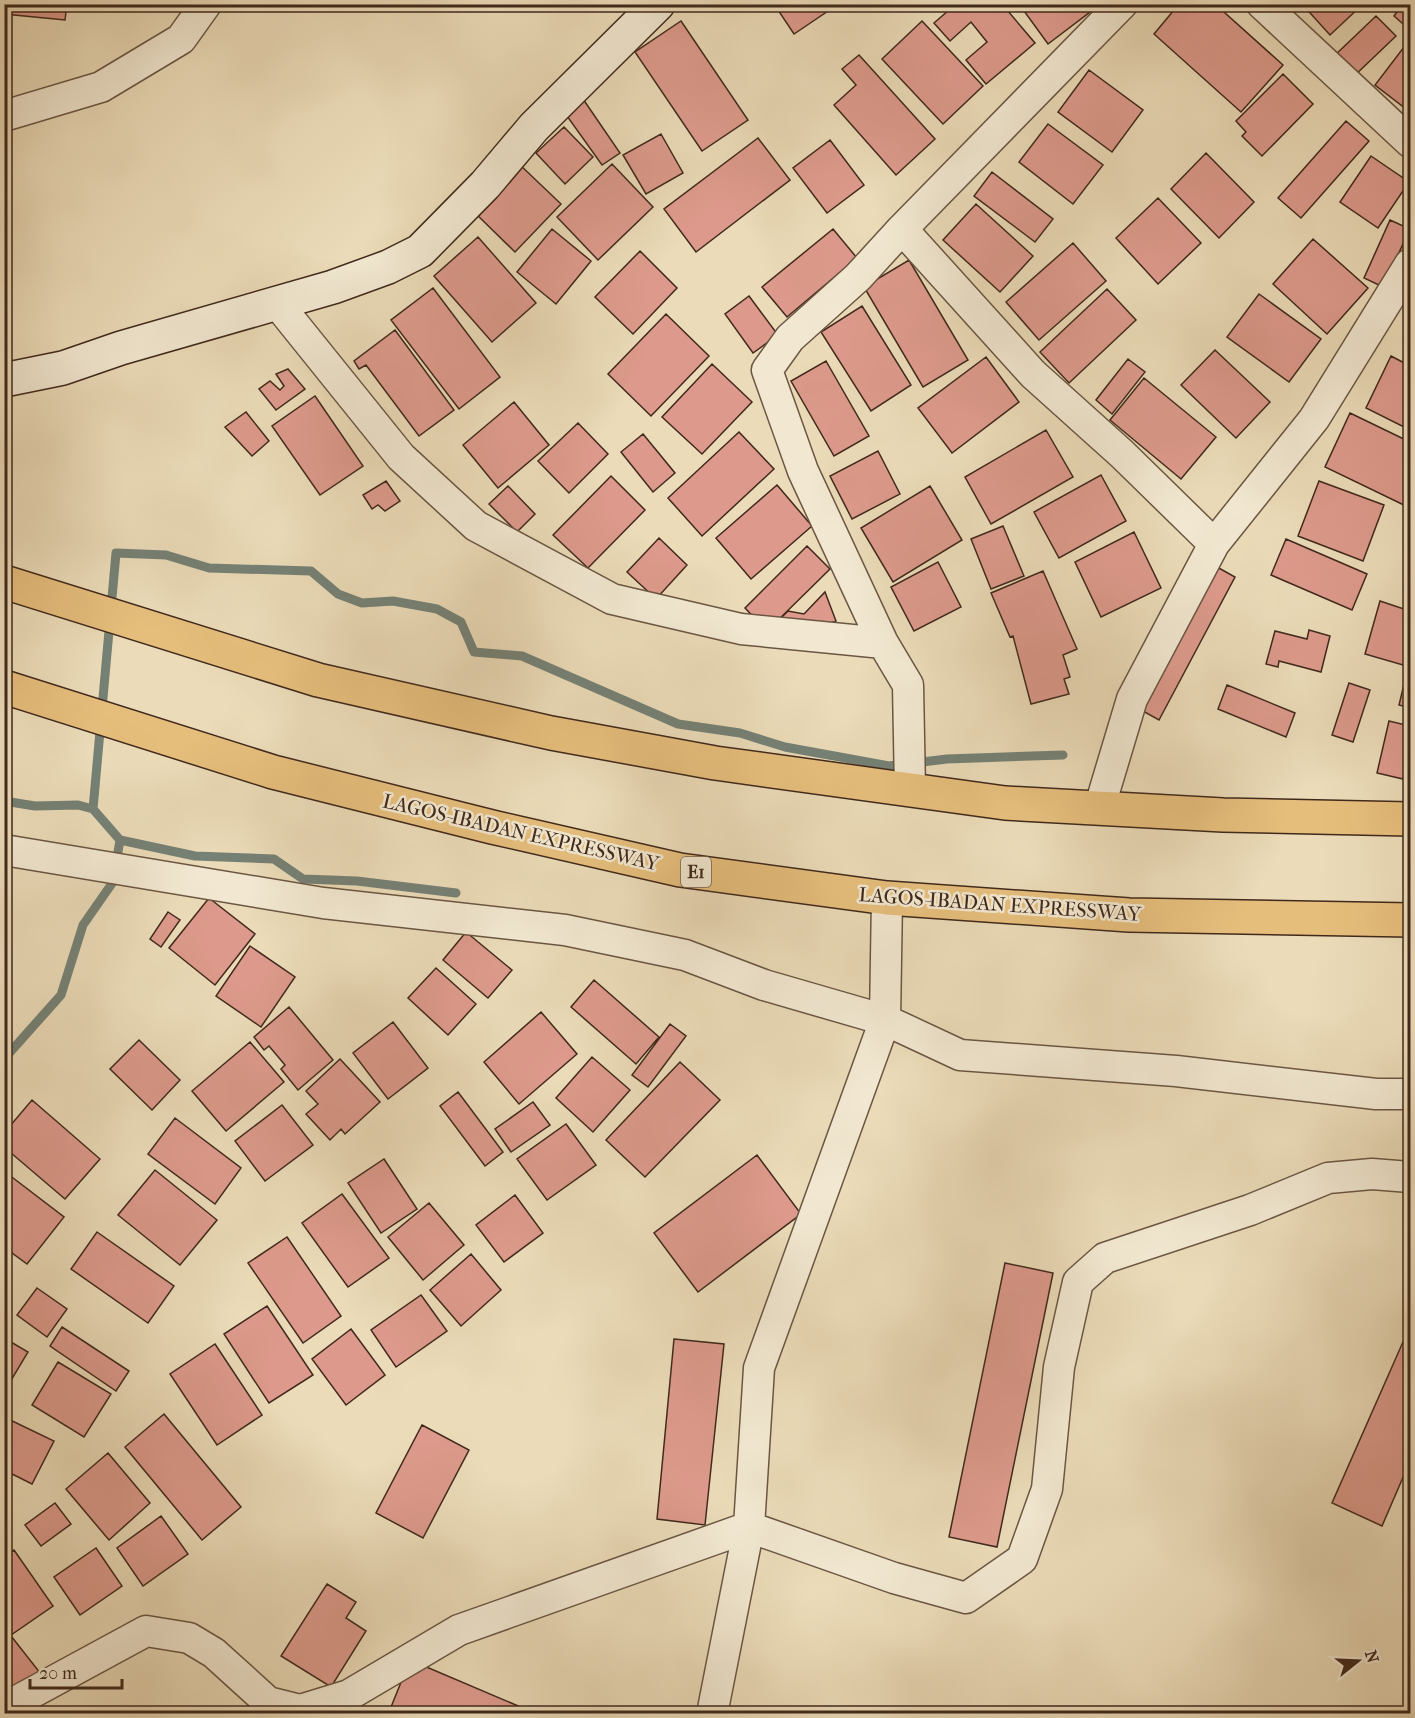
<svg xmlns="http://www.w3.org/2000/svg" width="1415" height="1718" font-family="'IM FELL French Canon',serif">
<rect width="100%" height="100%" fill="#ebdbb8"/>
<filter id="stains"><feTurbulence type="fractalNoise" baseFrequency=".00333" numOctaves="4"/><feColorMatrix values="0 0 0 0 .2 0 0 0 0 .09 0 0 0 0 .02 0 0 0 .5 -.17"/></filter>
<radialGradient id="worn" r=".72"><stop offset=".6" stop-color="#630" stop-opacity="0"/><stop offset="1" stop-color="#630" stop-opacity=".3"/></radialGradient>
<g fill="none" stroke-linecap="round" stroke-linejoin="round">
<path stroke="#758175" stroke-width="9" d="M4,801L35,806L78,805L93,809
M120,840L195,856L274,859L303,879L357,881L456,893
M4,1059L61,995L83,925L113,882L120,840L93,809L116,553L166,555L209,568L311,571L338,594L362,603L393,601L437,609L461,622L474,652L522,656L678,724L740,733L785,747L889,766L947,759L1063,755"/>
</g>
<path fill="#dd9a8c" stroke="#40291c" stroke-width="1.5" d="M4,4H67L65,20L4,14Z
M774,4H833L834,7L794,34Z
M956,4H1002L1035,43L986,84L966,60L987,42L971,22L950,41L934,23Z
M1019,4H1084L1090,12L1048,44Z
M1179,4H1215L1283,65L1241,112L1154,34Z
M1302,4H1363L1330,35Z
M1403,4H1410V30L1394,16Z
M1376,16L1396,36L1351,79L1331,59Z
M681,21L748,120L702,151L635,52Z
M922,21L983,86L943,124L882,59Z
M1404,47L1410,52V112L1375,85Z
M859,55L935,139L896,175L834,105L856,85L842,69Z
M1089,70L1143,110L1112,152L1058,112Z
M1283,74L1313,104L1262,156L1242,136L1246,132L1236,121Z
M581,96L620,153L602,165L562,109Z
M1346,121L1369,141L1301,218L1278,198Z
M1048,124L1103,165L1073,204L1019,162Z
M564,127L593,157L565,184L536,153Z
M661,134L683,173L646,194L623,155Z
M758,138L790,180L696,252L664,209Z
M830,140L864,185L827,213L793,168Z
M1206,153L1254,202L1219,238L1171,189Z
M1371,156L1409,182L1378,228L1340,202Z
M518,163L561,204L515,252L473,211Z
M612,164L653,207L598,260L557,217Z
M992,172L1053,219L1035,242L974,196Z
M1158,198L1201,243L1158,284L1116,238Z
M976,204L1033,256L1000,292L943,240Z
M1390,220L1410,229L1383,287L1364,278Z
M552,229L591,261L556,304L517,272Z
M833,229L857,258L787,317L762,287Z
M478,237L536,303L492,342L434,276Z
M1313,239L1368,288L1327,334L1273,284Z
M1073,243L1106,281L1039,340L1006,302Z
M640,251L677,288L633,334L595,297Z
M909,260L968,360L923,387L864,287Z
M433,288L500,377L459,409L391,320Z
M1107,289L1136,320L1069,383L1040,352Z
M1259,294L1321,339L1289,382L1227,337Z
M749,296L778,335L753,353L725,314Z
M862,306L911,385L871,411L821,332Z
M666,314L709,356L651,416L608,374Z
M395,330L454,410L419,436L366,365L359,369L354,361Z
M1215,350L1270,402L1236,438L1181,385Z
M1391,356L1410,366V430L1366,408Z
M986,357L1019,402L952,453L918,408Z
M1128,359L1145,372L1112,414L1096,400Z
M826,361L869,436L834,456L791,381Z
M712,364L752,402L702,454L662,417Z
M288,369L305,389L276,410L259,389L270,381L280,390L284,386L276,374Z
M1144,378L1216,437L1181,479L1110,420Z
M315,396L363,466L320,495L272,426Z
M514,402L549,445L498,488L463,445Z
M246,412L269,441L252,456L225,427Z
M1350,413L1410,442L1408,507L1325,467Z
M578,423L608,454L569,493L538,461Z
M1046,430L1073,477L991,524L965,477Z
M739,432L774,469L702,536L668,498Z
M643,434L675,473L653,492L621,452Z
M878,451L900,494L852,519L830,476Z
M1101,475L1126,521L1059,558L1034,512Z
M611,476L645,510L588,568L553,535Z
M386,481L400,501L385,511L378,505L372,509L363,495Z
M1319,481L1384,505L1363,561L1298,536Z
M777,485L812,526L751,579L716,538Z
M508,486L535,514L517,532L489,504Z
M930,486L962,540L893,582L861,528Z
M1003,526L1024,576L991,589L971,539Z
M1134,532L1161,588L1101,617L1075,562Z
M659,538L687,565L656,599L627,572Z
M1286,539L1367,574L1352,610L1271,575Z
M807,546L830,569L767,631L745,608Z
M938,562L961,607L914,631L891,587Z
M1217,567L1235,577L1159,720L1141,710Z
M1043,571L1077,649L1063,655L1070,677L1064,679L1069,694L1031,704L1013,636L1010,637L991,593Z
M825,592L836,621L809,632L773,626L788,611L804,614Z
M1380,601L1410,611V667L1365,654Z
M1309,630L1330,636L1321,672L1279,661L1278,667L1266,664L1275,631L1307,639Z
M1406,676L1410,677V708L1399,705Z
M1349,683L1370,690L1353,742L1332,735Z
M1227,685L1295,713L1286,737L1218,709Z
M1389,721L1410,726V746L1403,779L1377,773Z
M209,898L255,934L215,985L169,948Z
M168,912L180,920L161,947L150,939Z
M466,932L512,970L488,998L443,960Z
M250,946L295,977L261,1027L216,996Z
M436,968L476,1004L448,1035L408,998Z
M594,980L659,1037L636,1064L571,1007Z
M289,1007L333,1060L298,1090L281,1069L285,1065L269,1046L264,1050L254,1037Z
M541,1012L577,1054L519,1104L484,1062Z
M393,1022L428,1068L388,1099L353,1053Z
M670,1024L686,1036L648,1087L632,1075Z
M139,1040L180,1080L152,1110L110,1069Z
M250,1042L284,1082L226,1131L192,1091Z
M592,1057L630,1090L593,1132L556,1098Z
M340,1059L380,1102L345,1134L341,1129L330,1140L306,1114L318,1104L306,1091Z
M680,1062L720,1100L645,1177L606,1140Z
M458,1092L503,1152L485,1166L440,1106Z
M32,1100L100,1159L65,1199L4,1147V1133Z
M533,1102L550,1125L511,1152L495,1129Z
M282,1105L313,1145L265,1181L235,1141Z
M175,1118L241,1168L215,1204L148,1154Z
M566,1124L596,1165L547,1200L517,1159Z
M757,1155L801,1214L698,1292L654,1233Z
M384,1159L417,1209L381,1233L348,1183Z
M155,1170L217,1220L180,1265L118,1215Z
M4,1171L64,1217L27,1264L4,1247Z
M342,1194L389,1258L348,1287L302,1223Z
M515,1195L543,1233L504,1262L476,1225Z
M429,1203L464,1245L423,1280L388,1237Z
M97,1232L174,1286L148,1323L71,1269Z
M287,1237L341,1316L303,1343L248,1263Z
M471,1254L501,1290L461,1326L430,1290Z
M1005,1263L1053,1273L997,1547L949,1537Z
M37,1288L67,1309L47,1337L17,1315Z
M421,1295L447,1331L396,1367L371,1330Z
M267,1306L313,1375L269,1403L224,1334Z
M1410,1326V1461L1382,1526L1332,1503Z
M62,1327L129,1371L116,1391L50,1346Z
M351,1329L385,1375L346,1405L312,1359Z
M4,1338L28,1352L4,1392Z
M674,1339L724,1344L705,1525L657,1519Z
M215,1344L262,1415L217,1445L170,1374Z
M58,1362L111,1394L84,1437L32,1405Z
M164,1414L241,1507L202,1540L125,1447Z
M4,1417L54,1441L32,1484L4,1470Z
M422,1425L469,1450L423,1538L376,1513Z
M108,1453L150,1503L109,1540L66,1489Z
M55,1503L71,1524L41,1546L25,1525Z
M161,1516L188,1554L143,1586L117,1548Z
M96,1548L122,1586L80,1615L54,1577Z
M14,1550L53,1606L11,1635L4,1625V1556Z
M327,1584L356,1602L346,1618L366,1631L331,1687L281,1656Z
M4,1627L41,1674L4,1702Z
M410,1660L537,1714L389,1712Z"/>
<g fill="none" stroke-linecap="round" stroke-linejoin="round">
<defs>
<path id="street" d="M1262,4L1410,142
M4,116L101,87L181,39L206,4
M902,229L1033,374L1122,454L1214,544
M277,303L401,457L476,526L612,599L741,629L883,643L908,685L910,790
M883,643L803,471L767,370L790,338L858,277L902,229L1122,4
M1099,809L1132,699L1214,544L1314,419L1410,264
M4,850L323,903L565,930L685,955L764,985L885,1020L960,1055L1176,1071L1376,1094H1410
M4,1708L146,1631L189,1638L214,1653L268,1702L300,1710L349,1695L459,1630L749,1527L894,1578L966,1598L1022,1559L1047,1489L1059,1367L1078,1282L1105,1258L1250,1210L1328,1178L1372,1174L1410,1177
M712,1714L749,1527L759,1368L885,1020L887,898"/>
<path id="secondary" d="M4,380L63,368L121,348L333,287L388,267L420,251L485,185L534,127L658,4"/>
<path id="highway" d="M4,582L318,680L551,733L715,763L1005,803L1223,815L1410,819
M4,687L273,772L492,827L680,870L887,898L1129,915L1410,920"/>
</defs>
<use href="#street" stroke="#6b5643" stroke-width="33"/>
<use href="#secondary" stroke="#40291c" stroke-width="36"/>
<use href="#highway" stroke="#40291c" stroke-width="36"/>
<use href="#street" stroke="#f2e8d1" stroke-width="30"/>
<use href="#secondary" stroke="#f2e8d1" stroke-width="33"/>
<use href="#highway" stroke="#e6be7c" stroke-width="33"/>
</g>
<g text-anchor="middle" stroke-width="5" stroke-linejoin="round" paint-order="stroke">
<rect fill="#f2e8d1" stroke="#756252" stroke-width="1.5" x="681" y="857" width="30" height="30" rx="4.5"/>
<g font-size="18" font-weight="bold" fill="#40291c">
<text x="696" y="878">E1</text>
</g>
<g font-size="20" fill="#40291c" stroke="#f2e8d1">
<text transform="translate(521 832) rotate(13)" y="7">LAGOS-IBADAN EXPRESSWAY</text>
<text transform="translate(1000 904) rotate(4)" y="7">LAGOS-IBADAN EXPRESSWAY</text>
</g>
</g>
<rect width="1415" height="1718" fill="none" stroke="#ebdbb8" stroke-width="24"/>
<rect x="6" y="6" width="1403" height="1706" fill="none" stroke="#40291c" stroke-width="3"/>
<rect x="12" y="12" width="1391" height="1694" fill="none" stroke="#40291c" stroke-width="1.5"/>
<g transform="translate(1358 1661) rotate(72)" stroke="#f2e8d1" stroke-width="4.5" paint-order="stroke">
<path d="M0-4.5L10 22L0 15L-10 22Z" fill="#40291c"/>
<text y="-9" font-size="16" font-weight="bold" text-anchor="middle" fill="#40291c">N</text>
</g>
<path d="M30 1679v9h92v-9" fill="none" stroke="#40291c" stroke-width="3"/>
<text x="39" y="1679" font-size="18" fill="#40291c" stroke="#f2e8d1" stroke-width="4.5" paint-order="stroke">20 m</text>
<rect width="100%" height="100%" filter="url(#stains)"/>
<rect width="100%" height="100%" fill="url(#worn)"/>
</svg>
